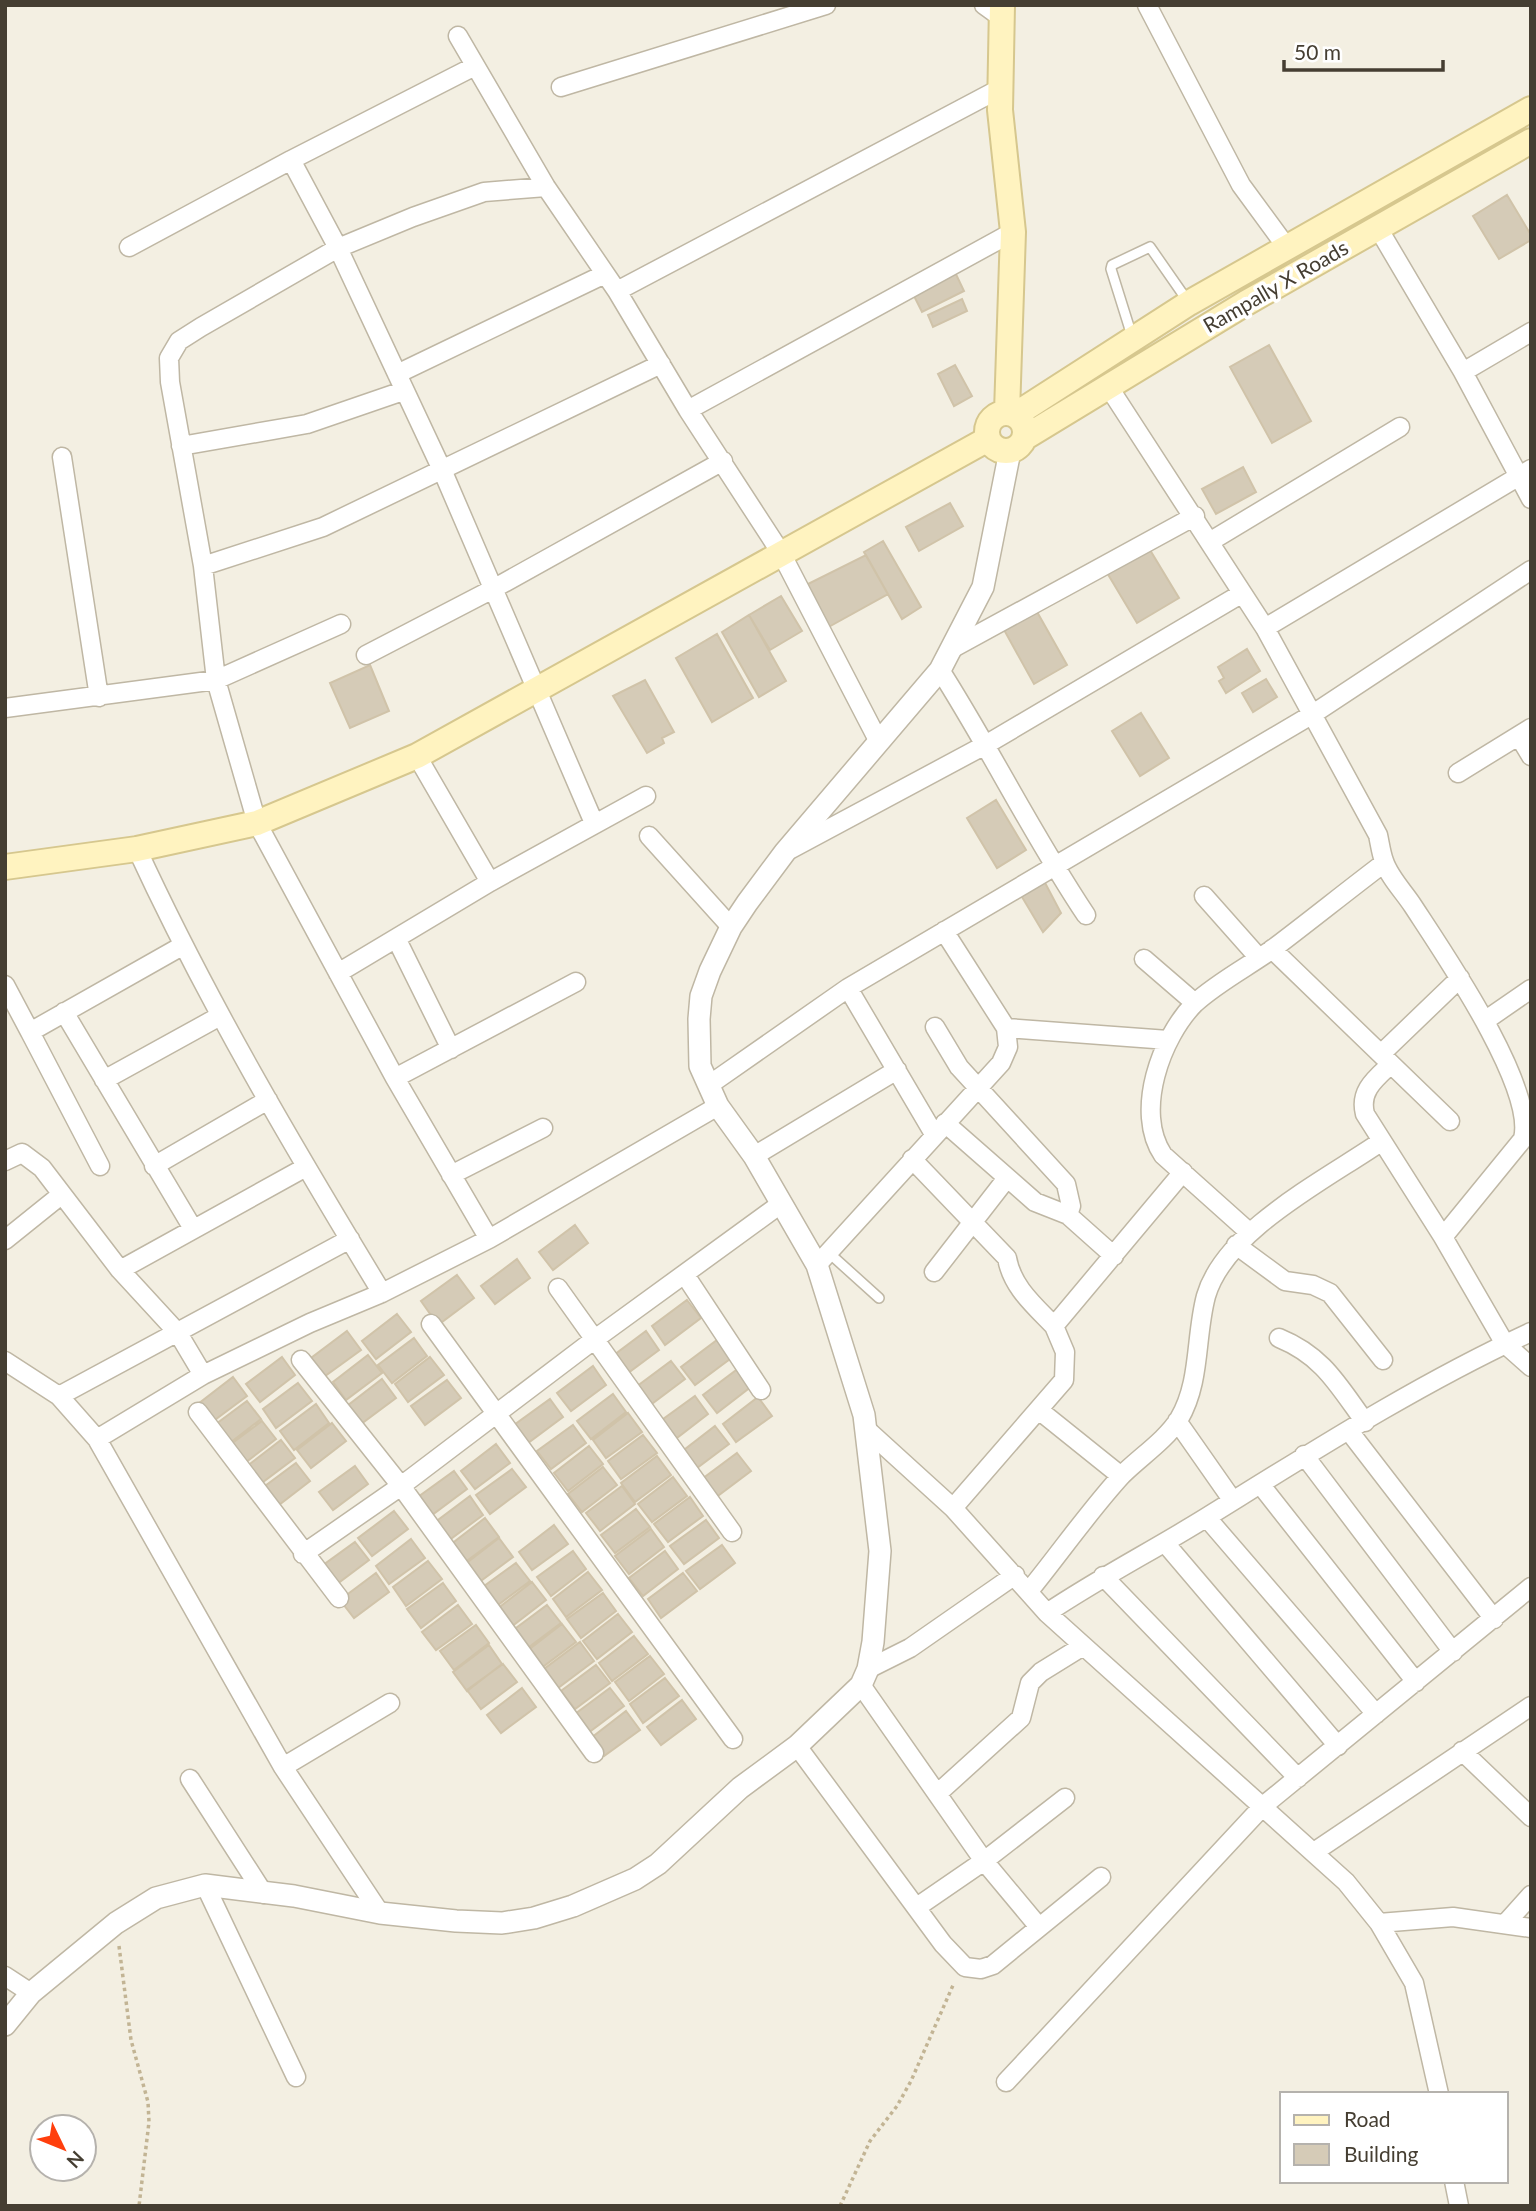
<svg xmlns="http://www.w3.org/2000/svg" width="1536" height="2211" font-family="Lato,sans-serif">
<rect width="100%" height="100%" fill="#f3efe2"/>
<path fill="#d5cbb7" stroke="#d0c3a9" stroke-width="2" d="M1507,195L1531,235V240L1499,259L1473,216Z
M953,268L964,291L922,312L911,290Z
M962,299L967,311L933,327L928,315Z
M1269,345L1311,421L1272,443L1230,367Z
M955,365L972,396L954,406L938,374Z
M1243,467L1256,492L1216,514L1202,489Z
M950,503L963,526L919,551L906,527Z
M883,541L921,607L902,619L864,552Z
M1147,545L1179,598L1137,623L1106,571Z
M866,555L888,594L825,629L802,587Z
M781,596L802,631L770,650L749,615Z
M1036,610L1067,665L1034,684L1003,628Z
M749,615L786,681L759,697L722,632Z
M717,634L753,698L712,722L676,658Z
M1247,649L1260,671L1226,693L1219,681L1224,678L1218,667Z
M370,665L389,711L350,728L330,683Z
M1266,679L1277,697L1253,712L1242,693Z
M645,680L674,732L662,738L664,743L647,753L613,696Z
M1141,713L1169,758L1140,776L1112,731Z
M996,800L1026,850L997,868L967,818Z
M1043,879L1061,913L1043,932L1019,892Z
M575,1225L588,1243L553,1270L539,1252Z
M517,1259L530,1278L495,1304L481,1286Z
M457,1275L474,1298L438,1325L421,1301Z
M687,1300L701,1318L665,1345L652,1326Z
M397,1314L411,1332L376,1359L362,1341Z
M347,1331L361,1350L325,1376L311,1358Z
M646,1331L659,1350L624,1376L610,1358Z
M414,1338L427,1356L392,1383L378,1365Z
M717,1340L730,1359L695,1385L681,1367Z
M368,1355L382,1373L346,1400L333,1382Z
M282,1357L295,1375L260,1402L246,1384Z
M430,1357L444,1375L408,1402L395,1384Z
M671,1361L685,1379L649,1406L636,1387Z
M593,1366L606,1385L571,1411L557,1393Z
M739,1368L752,1386L717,1413L703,1395Z
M233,1377L247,1396L212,1422L198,1404Z
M382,1379L396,1398L361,1424L347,1406Z
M447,1380L461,1398L425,1425L411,1406Z
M298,1383L312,1401L276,1428L263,1409Z
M613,1394L626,1412L591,1439L577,1421Z
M695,1396L708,1414L673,1441L659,1422Z
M758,1397L772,1416L736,1442L723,1424Z
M550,1399L563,1417L528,1443L514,1425Z
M247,1401L261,1419L226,1446L212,1427Z
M316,1404L329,1423L294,1450L280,1431Z
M628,1413L642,1432L606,1458L593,1440Z
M262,1421L276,1439L241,1466L227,1447Z
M332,1423L346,1441L311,1468L297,1450Z
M573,1425L586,1443L551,1469L537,1451Z
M715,1426L729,1444L693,1471L680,1453Z
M643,1435L657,1453L621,1479L608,1461Z
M281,1440L295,1458L259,1485L246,1467Z
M496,1444L510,1463L475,1489L461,1471Z
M589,1446L603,1464L568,1491L554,1473Z
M737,1453L751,1471L715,1498L702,1479Z
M657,1456L671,1475L635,1502L621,1483Z
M296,1463L310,1481L275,1508L261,1489Z
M355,1466L368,1484L333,1510L319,1492Z
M603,1467L617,1485L582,1512L568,1494Z
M512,1469L526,1487L490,1514L476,1495Z
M454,1471L467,1489L432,1515L418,1497Z
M673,1477L687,1496L652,1522L638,1504Z
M622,1486L635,1504L600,1531L586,1513Z
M470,1496L483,1515L448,1541L434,1523Z
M690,1497L703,1516L668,1542L654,1524Z
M636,1509L650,1527L615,1553L601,1535Z
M394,1511L408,1529L372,1556L358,1538Z
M485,1518L499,1537L464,1563L450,1545Z
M706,1520L719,1538L684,1564L670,1546Z
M554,1525L568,1544L532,1570L519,1552Z
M651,1529L664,1547L629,1574L615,1556Z
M499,1538L513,1557L478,1583L464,1565Z
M411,1539L425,1558L389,1584L376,1566Z
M355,1542L369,1560L333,1587L319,1568Z
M722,1545L735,1563L700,1589L686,1571Z
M573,1551L586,1569L551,1596L537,1577Z
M665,1551L678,1569L643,1596L629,1578Z
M428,1561L442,1579L406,1606L393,1587Z
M516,1563L530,1581L494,1608L480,1589Z
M588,1572L602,1590L566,1617L553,1599Z
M376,1573L389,1592L354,1618L340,1600Z
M683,1573L697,1591L661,1618L648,1599Z
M532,1582L546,1600L511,1627L497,1609Z
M443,1583L456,1601L421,1628L407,1609Z
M603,1593L616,1611L581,1638L567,1619Z
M458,1605L472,1624L436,1650L422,1632Z
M547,1605L561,1623L525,1650L512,1631Z
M618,1614L632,1632L597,1659L583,1641Z
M562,1624L576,1642L540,1669L527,1651Z
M476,1625L489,1643L454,1670L440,1651Z
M634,1636L648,1654L612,1681L599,1663Z
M580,1642L594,1661L558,1688L544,1669Z
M489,1645L502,1664L467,1691L453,1672Z
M650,1656L664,1674L629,1701L615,1682Z
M503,1664L517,1682L481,1709L467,1690Z
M596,1665L610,1683L575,1709L561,1691Z
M665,1678L679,1696L643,1723L630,1704Z
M522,1688L536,1707L501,1733L487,1715Z
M610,1688L624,1706L588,1733L575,1714Z
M682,1700L696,1719L661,1745L647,1727Z
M626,1711L640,1730L604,1756L591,1738Z"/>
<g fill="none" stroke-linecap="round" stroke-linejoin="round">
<defs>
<path id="service" d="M1132,336L1111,269L1112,265L1150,247L1189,303
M828,1252L879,1298"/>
<path id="minor" d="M984,5L1002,18
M1147,5L1241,185L1288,249
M458,36L546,187L617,291L688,410L781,553L879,742
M561,87L826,5
M291,160L475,66
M1378,228L1463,372L1531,499
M129,247L291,160L338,248L443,472L594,823
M617,291L1001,88
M1463,372L1531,332
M397,374L605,274
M1108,386L1265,628L1378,835C1380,844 1381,853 1384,861C1389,877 1404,892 1413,906C1443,952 1536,1087 1523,1139L1443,1237
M688,410L1013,232
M181,446L307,424L403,391
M62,457L99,697
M1211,541L1400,427
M203,566L323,527L661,364
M1265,628L1531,469
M953,648L1195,516
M366,655L493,589L723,461
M940,670C991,750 1033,836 1086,915
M5,708L216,680L341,624
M1519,736L1531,756
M1458,773L1531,728
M649,836L731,927
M137,849C208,1003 294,1148 382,1293
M791,849L987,744L1241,594
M490,882L646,796
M1204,896L1259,958
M397,940L451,1049
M1272,949L1450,1121
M1144,959L1195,1003
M338,973L490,882L417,756
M5,985L30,1032
M848,988L934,1134
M64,1012L192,1227
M1486,1020L1531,989
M935,1027L959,1067L1066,1184L1071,1206L1068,1215
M1006,1028L1168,1040
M1381,1054L1460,978
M1391,1064C1375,1079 1359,1091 1365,1114L1443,1237L1505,1344L1531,1367
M395,1078L576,982
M104,1080L220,1016
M709,1085L848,988L1313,714L1531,570
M945,1123L1035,1202L1068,1215L1114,1256
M754,1156L897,1070
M912,1159L1007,1258C1012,1287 1034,1305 1054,1326
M5,1161L22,1153L42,1168L120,1270L178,1333L203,1375
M100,1166L30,1032L182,946
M154,1166L268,1100
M451,1175L543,1128
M1249,1232L1163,1155C1134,1112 1161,1037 1195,1003C1218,982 1249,966 1274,948C1311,920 1347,891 1384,863
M489,1239L395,1078L257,823L216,680L203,566L170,382L169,358L179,341L201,327L338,248L413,217L484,192L546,187
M5,1240L61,1195
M1236,1245L1285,1281L1313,1285L1330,1293L1383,1360
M817,1265L1001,1063L1008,1047L1006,1028L944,931
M120,1270L306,1167
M934,1272L1007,1178
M685,1275L761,1390
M558,1288L732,1532
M431,1324L733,1739
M1279,1338C1323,1356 1338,1385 1365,1422
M301,1360L401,1486L594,1753
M5,1361L59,1396L97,1439L283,1767L380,1913
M59,1396L350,1239
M1040,1411L1121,1476
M198,1412L339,1598
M1177,1421L1233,1501
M865,1428L953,1508L1047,1613L1346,1882L1379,1923L1414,1983L1439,2094
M1349,1431L1494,1619
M97,1439L203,1375L310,1323L382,1293L489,1239L718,1106
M1304,1455L1453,1652
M1260,1484L1416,1682
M953,1508L1064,1380L1065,1352L1054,1326L1183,1172
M1207,1518L1376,1714
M1165,1543L1338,1746
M303,1554L401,1486L595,1339L782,1203
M1103,1576L1298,1778
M1029,1591C1060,1553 1089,1511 1122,1475C1140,1457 1166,1440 1179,1419C1201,1382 1195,1337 1206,1296C1225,1230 1327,1179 1382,1141
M1047,1613C1099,1578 1154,1550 1207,1517C1312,1452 1418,1384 1531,1332
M868,1669L910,1648L1015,1575
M861,1685L984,1861L1039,1927
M797,1746L943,1944L965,1967L981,1969L993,1965L1101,1877
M1462,1751L1531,1817
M283,1767L390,1703
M190,1779L264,1894
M937,1794L1021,1718L1030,1683L1041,1672L1083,1646
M1314,1852L1531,1706
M205,1885L296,2077
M917,1907L984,1861L1065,1798
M1379,1923L1453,1917L1531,1928
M1505,1924L1531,1895
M5,1976L31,1993
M1006,2082L1263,1806L1531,1587
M1454,2181L1459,2206"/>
<path id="tertiary" d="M5,2025L31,1993L116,1923L156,1898L205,1885L294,1896L380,1913L456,1921L502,1923L534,1918L573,1906L635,1879L658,1864L740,1788L797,1746L861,1685L868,1669L873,1642L880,1551L864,1415L817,1265L754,1156L718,1106L700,1066L699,1019L701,996L710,971L731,927L747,903L785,852L940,670L983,587L1010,451"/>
<path id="secondary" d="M1002,5L1000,110L1013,232L1007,412
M987 432a19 19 0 1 1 38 0a19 19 0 1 1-38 0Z
M1015,415L1189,303L1531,109
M1024,438L1246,303L1531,141
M5,867L137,849L257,823L417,756L988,439"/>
</defs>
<use href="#service" stroke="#bfb7a4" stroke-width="12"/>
<use href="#minor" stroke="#bfb7a4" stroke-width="21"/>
<use href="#tertiary" stroke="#bfb7a4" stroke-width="24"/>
<use href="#secondary" stroke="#d6c78e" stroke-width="28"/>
<path stroke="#c2b494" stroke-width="3.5" stroke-dasharray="3.5 3.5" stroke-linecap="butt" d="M119,1946L131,2040L148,2102L149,2122L139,2206
M840,2206L870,2141L897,2106L911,2081L954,1983"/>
<use href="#service" stroke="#fff" stroke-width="9"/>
<use href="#minor" stroke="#fff" stroke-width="18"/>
<use href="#tertiary" stroke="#fff" stroke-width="21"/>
<use href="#secondary" stroke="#fff3c0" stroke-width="24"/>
</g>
<g text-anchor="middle" stroke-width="7" stroke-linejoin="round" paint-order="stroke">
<g font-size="21" fill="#453e32" stroke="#fff">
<text transform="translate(1276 287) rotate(-30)" y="7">Rampally X Roads</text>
</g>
</g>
<rect width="1536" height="2211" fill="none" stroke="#453e32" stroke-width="14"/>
<rect x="1280" y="2092" width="228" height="91" fill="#ffffff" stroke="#b5b2ad" stroke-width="2"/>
<rect x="1294" y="2115" width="35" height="10" fill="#fff3c0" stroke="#b5b2ad" stroke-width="2"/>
<text x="1344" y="2127" font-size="21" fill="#453e32">Road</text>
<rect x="1294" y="2144" width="35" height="21" fill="#d5cbb7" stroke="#b5b2ad" stroke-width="2"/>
<text x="1344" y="2162" font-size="21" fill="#453e32">Building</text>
<g transform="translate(63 2148) rotate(133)"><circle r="33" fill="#ffffff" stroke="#b5b2ad" stroke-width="2"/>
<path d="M0-5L12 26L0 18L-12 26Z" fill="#ff3f0d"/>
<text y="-10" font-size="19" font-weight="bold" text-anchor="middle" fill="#453e32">N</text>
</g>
<path d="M1284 60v10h159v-10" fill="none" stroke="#453e32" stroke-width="3.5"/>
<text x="1294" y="60" font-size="21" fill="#453e32" stroke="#ffffff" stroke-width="5" paint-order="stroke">50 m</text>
</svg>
